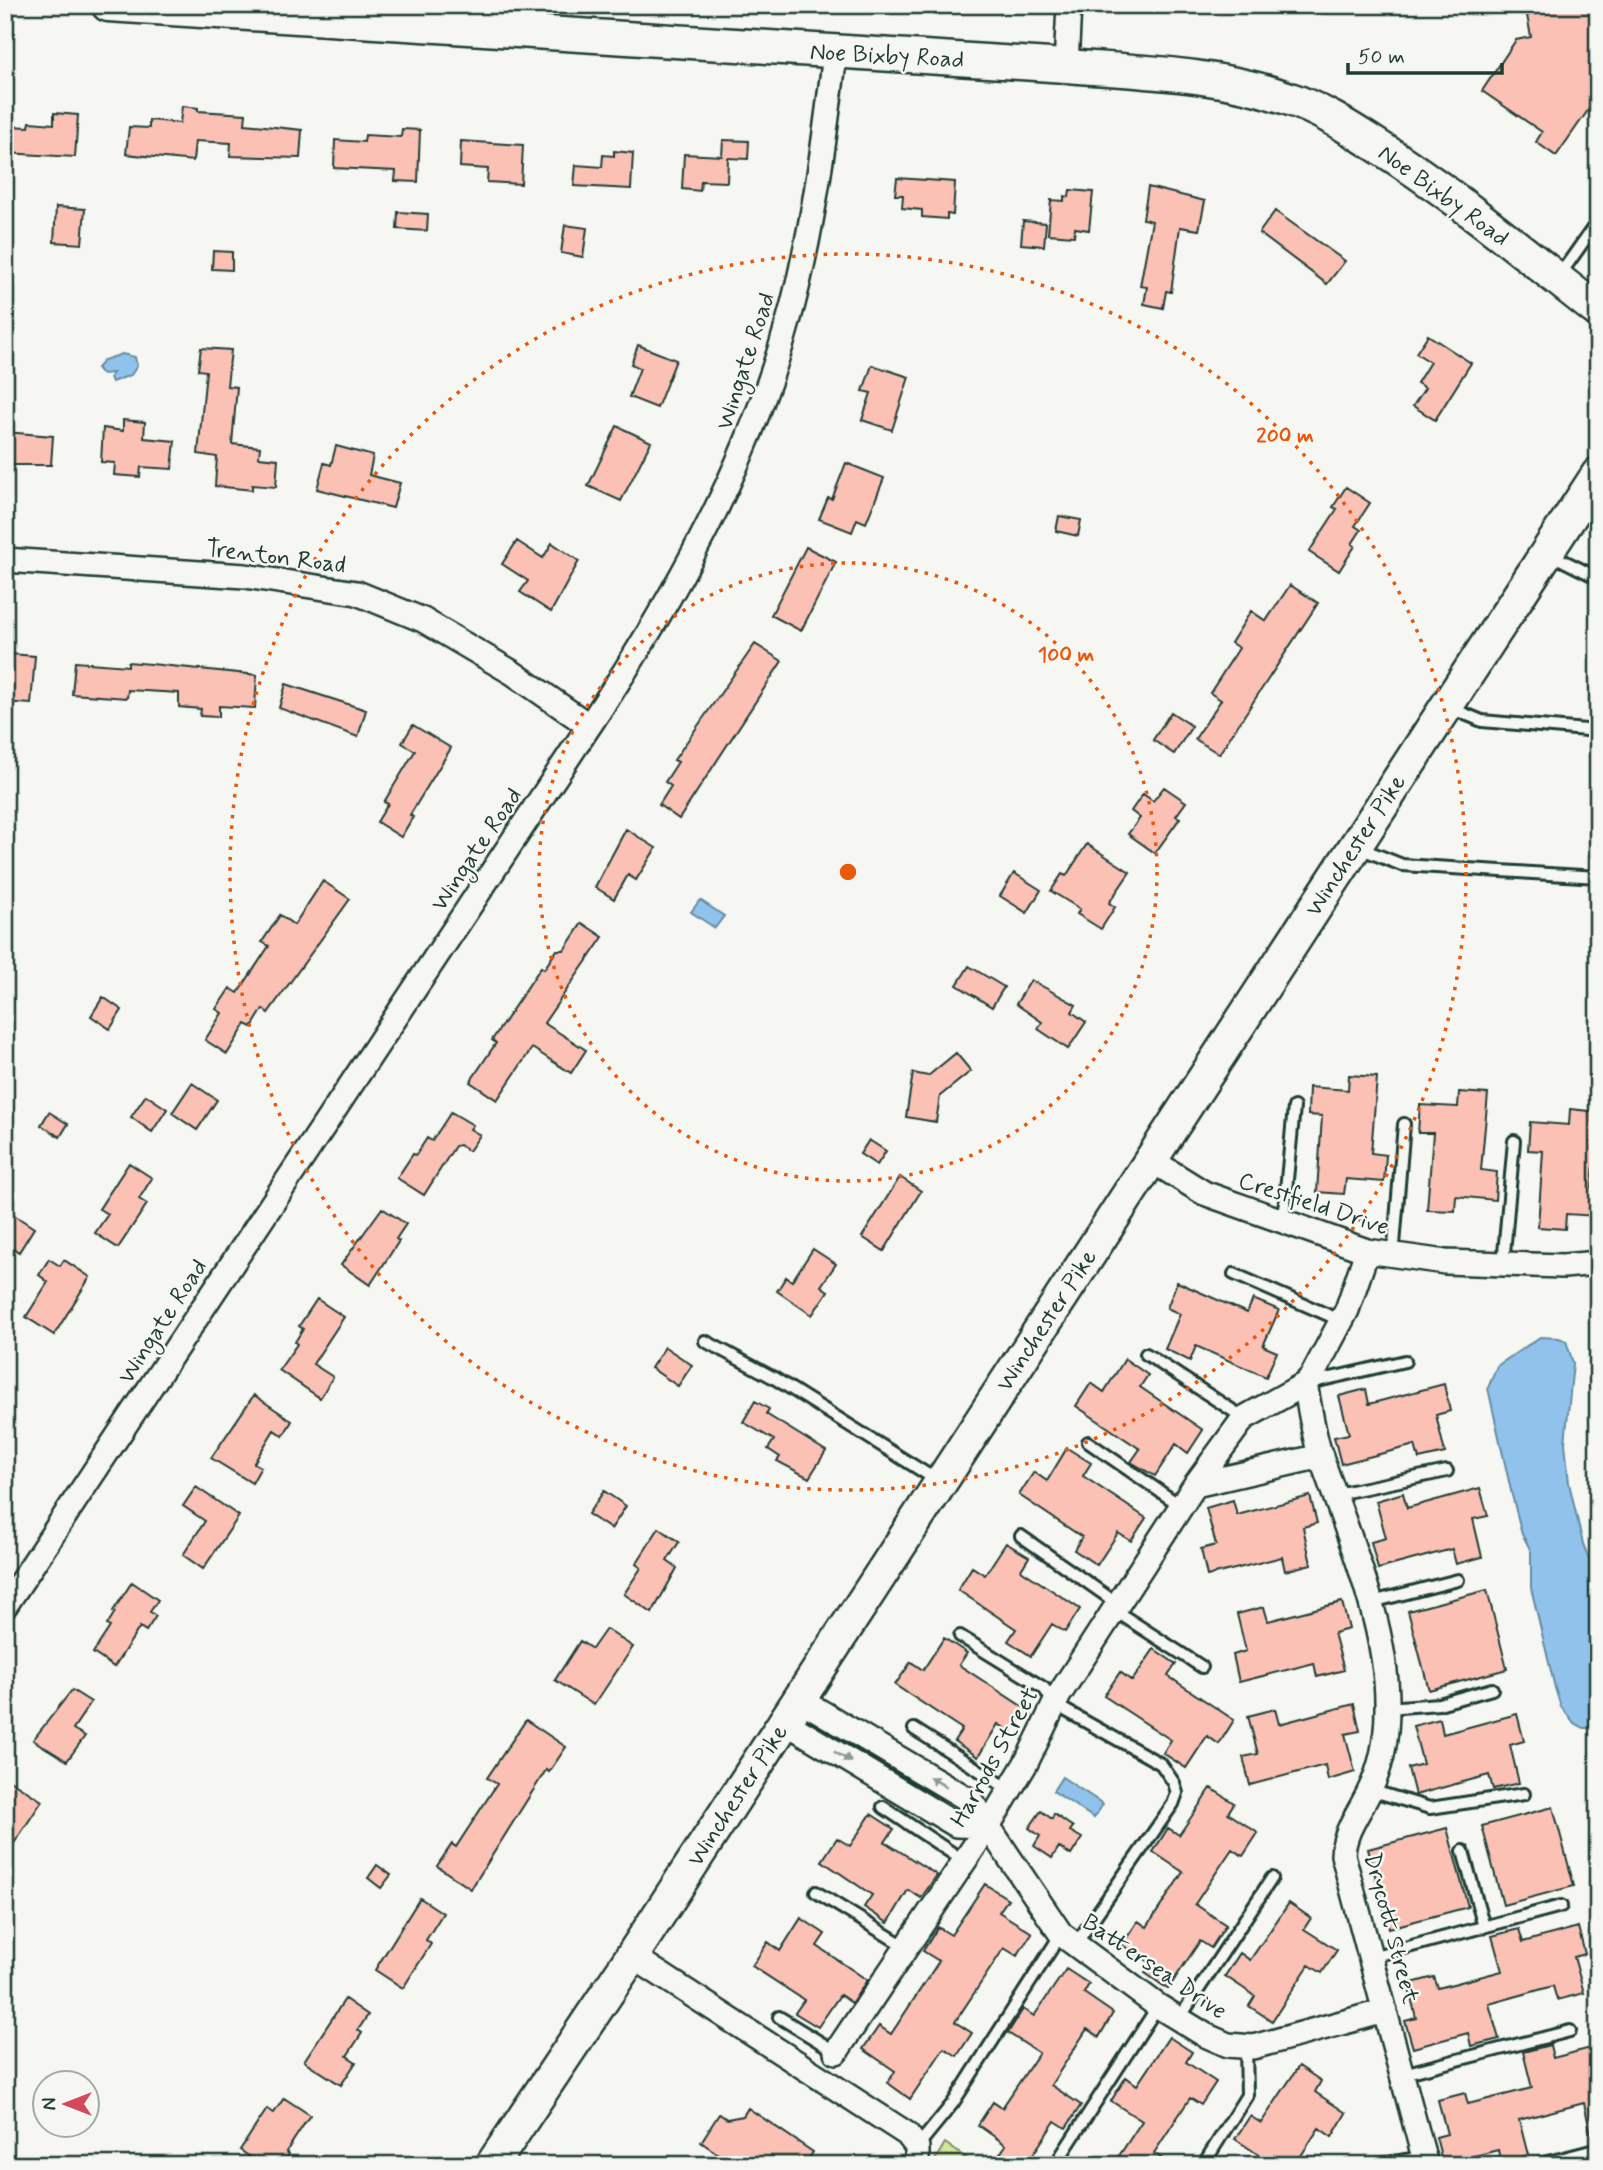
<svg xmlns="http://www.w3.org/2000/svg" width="1603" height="2170" font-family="Mynerve,sans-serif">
<rect width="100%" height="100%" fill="#f6f6f2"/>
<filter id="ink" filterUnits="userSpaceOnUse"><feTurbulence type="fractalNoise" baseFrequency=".0143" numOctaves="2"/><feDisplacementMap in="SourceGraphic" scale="14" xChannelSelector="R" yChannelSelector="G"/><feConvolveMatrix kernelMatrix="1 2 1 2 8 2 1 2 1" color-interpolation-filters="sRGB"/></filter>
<g filter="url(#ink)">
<path fill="#d5e599" stroke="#7a9166" stroke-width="2" d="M945,2143L976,2165H932Z"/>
<path fill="#90c2ec" stroke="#638da2" stroke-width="2" d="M122,354L135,357L137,366L131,375L112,382L110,377L113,373L102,374L97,368L104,360Z
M700,900L724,916L715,928L691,912Z
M1540,1337L1559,1338L1566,1341L1573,1363L1565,1443L1569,1483L1583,1544L1598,1581V1728H1583L1574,1723L1561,1707L1555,1688L1531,1588V1551L1522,1534L1512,1495L1488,1388L1497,1366Z
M1062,1777L1103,1804L1094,1818L1053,1791Z"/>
<path fill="#fcc1b5" stroke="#1f3d34" stroke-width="2" d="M1578,5H1598V96L1556,156L1536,142L1542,132L1482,91L1516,40L1531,37L1527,15Z
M182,106L198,108V111L246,114L245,124L302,130L300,158L230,156L231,143L195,141L193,161L126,154L129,127L149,128V120L180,123Z
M54,113L78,115L75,157L5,153L6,126L29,127L30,122L54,124Z
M402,129L420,130L418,182L395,181L396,171L334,168L335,140L364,142L365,135L401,137Z
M723,140L749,141L748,159L728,158L727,182L701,181L700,191L682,189L684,154L722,156Z
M461,141L523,145L521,184L487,182L488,169L460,167Z
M614,151L633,153L631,189L574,186L576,165L602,167L603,155L614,156Z
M897,178L955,182L953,215L947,214V219L922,217V210L902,208L903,195H895Z
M1148,187L1205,201L1199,230L1180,227L1171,292L1166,291L1163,308L1144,304L1147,287L1140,286L1152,221L1143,219Z
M1070,190L1093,192L1089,230L1075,228L1074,236L1048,234L1051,200L1064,201V196L1069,197Z
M56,207L85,209L82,244L54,242Z
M1275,211L1345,261L1327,284L1259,233Z
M398,212L428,214L427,231L397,229Z
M1023,221L1046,223L1044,246L1021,244Z
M565,225L587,228L583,257L561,253Z
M213,251L232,252V270L212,269Z
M1428,335L1471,363L1435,420L1413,406L1425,388L1417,383L1430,362L1416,353Z
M638,345L676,360L657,408L629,397L640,368L631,364Z
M201,348L231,350L227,386L237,387L232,444L260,447L259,457L278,459L276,487L252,485V490L215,486L217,457L198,454L206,371L198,370Z
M872,365L909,377L892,430L862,420L871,393L863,391Z
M123,420L145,422L144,438L175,441L172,469L141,467L140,477L114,475L115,463L101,462L103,428L123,431Z
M617,426L651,442L621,501L588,486Z
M5,432L53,436L51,465H5Z
M336,446L373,456L369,475L400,483L393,508L317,489L324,463L331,465Z
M846,463L884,478L866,523L857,519L852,532L819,519L828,498L832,499Z
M1346,487L1370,503L1355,526L1361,530L1352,544L1355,546L1339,571L1309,552L1337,509L1333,507Z
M1059,516L1081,520L1078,536L1056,531Z
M517,541L543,558L552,543L579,561L551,612L520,592L528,581L502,564Z
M806,547L836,562L801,631L771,615Z
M1290,585L1318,603L1219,754L1195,739L1221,700L1210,693L1239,648L1231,643L1251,611L1266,621Z
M755,644L782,661L679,819L659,805L671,786L665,782L678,762L674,760Z
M10,654L35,656L31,704L5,702V669H9Z
M75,662L128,666V662L151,664L257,675L255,708L219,706V717L200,716L201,709L179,707V693L128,690L127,698L72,694Z
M286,684L366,710L358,737L279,708Z
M1171,712L1192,726L1174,754L1153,740Z
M413,725L451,748L410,815L413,817L401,837L377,822L388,804L384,802L415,751L402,743Z
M1164,787L1186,802L1176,816L1180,818L1155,853L1128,834L1140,818L1131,811L1143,794L1153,801Z
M626,829L656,848L636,880L628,875L614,899L595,887Z
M1087,844L1130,872L1109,903L1115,907L1101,929L1077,914L1080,909L1051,891L1062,874L1066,876Z
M1014,873L1041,890L1027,913L1000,896Z
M323,881L350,899L268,1013L263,1009L252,1027L246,1024L227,1054L205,1040L222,1013L216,1009L230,988L238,993L269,946L262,942L280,915L294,925Z
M582,923L603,937L544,1023L586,1050L571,1073L532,1048L497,1100L470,1082L496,1043L492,1040L541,967L544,969L557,950H564Z
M969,966L1004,987L992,1007L957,985Z
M1031,980L1076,1005L1072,1012L1086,1022L1068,1049L1038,1029L1042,1022L1016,1004Z
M103,997L122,1010L110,1029L91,1016Z
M956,1053L971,1071L940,1096L936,1122L906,1117L913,1073L928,1076Z
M1349,1075L1377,1077L1371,1153L1386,1155L1384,1182L1346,1179L1344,1194L1317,1192L1322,1116L1308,1115L1309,1087L1348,1090Z
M192,1083L217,1100L197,1130L172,1113Z
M1459,1092L1488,1094L1481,1170L1497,1172L1495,1200L1456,1196L1455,1211L1427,1210L1433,1133H1418L1420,1105L1458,1107Z
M146,1095L167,1109L152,1132L131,1117Z
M1570,1109L1598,1112L1592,1188H1598V1216L1566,1214L1565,1229L1538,1227L1543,1151L1528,1150L1530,1122L1569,1125Z
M49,1112L68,1124L60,1137L41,1125Z
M451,1112L473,1125L470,1129L480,1135L469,1151L459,1145L455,1146L424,1195L397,1178L413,1154L416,1155L427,1138L432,1141Z
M869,1140L886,1151L877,1165L860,1154Z
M129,1163L152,1178L139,1199L147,1204L118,1248L95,1233L108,1214L99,1209Z
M900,1177L921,1191L884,1251L862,1237Z
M382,1208L406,1224L396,1239L399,1241L370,1285L341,1265Z
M5,1209L34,1228L19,1252L5,1243Z
M813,1249L836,1264L821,1286L828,1291L812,1315L777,1291L786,1277L792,1281Z
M49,1259L60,1266L64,1260L90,1277L54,1335L26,1317L48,1282L39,1275Z
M1177,1282L1247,1313L1253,1299L1279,1310L1263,1346L1277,1352L1266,1377L1196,1346L1190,1361L1165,1349L1180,1314L1167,1308Z
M317,1299L344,1317L313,1364L333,1377L320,1398L279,1370L297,1344L295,1342L303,1329L299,1326Z
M665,1347L692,1365L678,1386L651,1368Z
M1125,1359L1148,1375L1140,1387L1203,1430L1188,1453L1176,1444L1155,1476L1131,1462L1140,1449L1076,1406L1091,1383L1104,1392Z
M1444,1384L1450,1411L1436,1415L1445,1453L1419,1459L1415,1445L1341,1464L1334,1437L1349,1434L1339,1396L1366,1389L1369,1404Z
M254,1395L292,1421L283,1436L274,1430L254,1463L261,1467L252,1483L211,1458Z
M755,1401L769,1409L766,1414L826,1451L809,1478L777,1461L780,1457L768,1449L774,1440L743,1422Z
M1067,1448L1091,1463L1083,1476L1146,1518L1131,1541L1118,1533L1097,1565L1074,1550L1082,1537L1019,1495L1034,1472L1047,1481Z
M196,1487L239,1516L203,1569L183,1555L205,1521L183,1506Z
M1480,1488L1488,1516L1473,1519L1482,1557L1456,1564L1452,1549L1378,1569L1371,1542L1386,1538L1376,1501L1403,1493L1407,1508Z
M604,1491L626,1506L611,1529L588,1514Z
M1310,1496L1317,1523L1303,1527L1311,1564L1285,1571L1282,1557L1207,1576L1201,1549L1216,1545L1206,1508L1233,1500L1237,1515Z
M659,1528L679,1542L667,1561L677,1568L652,1613L624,1594L641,1568L636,1564Z
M1006,1543L1029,1557L1021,1570L1080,1609L1065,1632L1052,1624L1031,1656L1008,1641L1016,1629L958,1590L972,1567L985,1575Z
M132,1582L158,1600L150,1612L156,1616L146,1631L140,1627L114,1667L93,1653L110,1627L107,1625L115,1612L113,1611Z
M1487,1590L1507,1669L1429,1690L1408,1611Z
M1342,1602L1349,1629L1334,1633L1344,1670L1317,1677L1314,1663L1239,1682L1233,1655L1246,1651L1237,1614L1264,1607L1268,1621Z
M606,1629L633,1647L594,1705L555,1680L580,1641L592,1649Z
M944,1638L967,1653L959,1665L1026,1709L1011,1732L998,1724L978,1757L954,1741L962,1729L895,1685L911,1662L923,1670Z
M1154,1649L1176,1664L1168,1676L1234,1720L1219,1744L1207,1736L1186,1768L1163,1753L1171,1740L1104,1696L1120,1672L1132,1681Z
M72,1690L91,1702L73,1729L85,1736L67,1761L33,1740Z
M1354,1704L1360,1731L1345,1734L1355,1772L1328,1780L1325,1765L1250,1785L1243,1757L1258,1754L1248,1716L1275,1709L1279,1724Z
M1517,1714L1524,1741L1510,1745L1519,1783L1493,1789L1489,1775L1415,1795L1408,1768L1423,1764L1413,1726L1440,1719L1443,1734Z
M526,1720L566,1747L549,1772L546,1770L471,1889L437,1866L452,1844L456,1847L497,1784L487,1778Z
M5,1777L42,1801L5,1857Z
M1211,1788L1234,1803L1228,1813L1258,1833L1243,1856L1232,1849L1195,1904L1226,1925L1211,1948L1200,1941L1168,1989L1145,1973L1151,1963L1122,1945L1138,1921L1147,1927L1183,1872L1153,1852L1168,1828L1179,1835Z
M1553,1807L1574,1886L1503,1905L1482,1826Z
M1041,1811L1052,1819L1054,1814L1073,1827L1070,1831L1082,1838L1071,1855L1059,1847L1052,1858L1034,1846L1040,1836L1029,1828Z
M871,1814L894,1829L885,1842L937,1875L921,1898L908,1890L888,1923L864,1907L872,1895L822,1861L837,1838L850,1846Z
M1447,1828L1468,1907L1389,1928L1368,1849Z
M377,1865L391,1875L381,1888L368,1878Z
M985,1884L1008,1899L999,1912L1032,1933L1017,1956L1004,1948L955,2022L972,2033L957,2056L944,2048L910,2099L888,2083L895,2071L863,2049L879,2026L891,2034L939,1961L923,1951L938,1927L951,1935Z
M420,1898L443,1913L426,1940L431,1944L403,1988L375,1970Z
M1289,1903L1311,1918L1304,1929L1337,1950L1322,1973L1309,1965L1272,2021L1249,2006L1255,1996L1225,1976L1240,1953L1250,1960Z
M801,1918L825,1934L817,1946L867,1980L852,2003L840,1995L818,2027L795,2013L804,2000L752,1966L768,1942L780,1951Z
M1578,1927L1585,1954L1574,1957L1584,1993L1557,2000L1553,1986L1489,2004L1499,2039L1471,2046L1468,2033L1413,2048L1405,2021L1416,2018L1408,1984L1434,1977L1438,1988L1502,1971L1492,1936L1519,1929L1523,1942Z
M1066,1969L1089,1984L1084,1993L1113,2013L1099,2037L1087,2029L1051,2085L1081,2105L1066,2128L1055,2121L1026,2165H1016L1000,2154L1006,2145L978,2125L993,2102L1002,2108L1039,2053L1008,2033L1023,2009L1034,2016Z
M345,1999L368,2015L358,2030L362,2033L347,2056L356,2062L341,2085L304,2061Z
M1169,2037L1192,2052L1186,2062L1216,2082L1201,2105L1190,2098L1154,2153L1171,2165H1113L1142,2121L1111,2101L1126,2077L1137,2085Z
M1550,2045L1553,2058L1598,2046V2134L1591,2135L1584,2103L1519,2120L1528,2155L1501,2163L1498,2150L1443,2164L1436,2137L1447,2134L1438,2100L1465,2093L1468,2104L1532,2088L1523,2052Z
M1299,2066L1321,2081L1315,2092L1346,2113L1332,2137L1319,2128L1295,2165H1262L1265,2159L1235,2139L1250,2116L1261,2123Z
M284,2098L310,2115L286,2152L289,2154L282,2165H261L240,2150L267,2109L274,2113Z
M748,2108L813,2152L805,2165H711L718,2154L701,2142L719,2114L727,2119L743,2116Z"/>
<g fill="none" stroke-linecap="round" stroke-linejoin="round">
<defs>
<path id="lane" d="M1559,276L1598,221
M1550,554L1598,578
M1448,707L1482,721L1598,731
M1357,847L1402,865L1598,877
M1283,1221L1294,1107
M1393,1257L1404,1124
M1503,1265L1514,1141
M1234,1274L1342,1321
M705,1341L774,1378L938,1481
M1146,1354L1244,1418
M1309,1383L1405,1361
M1088,1442L1181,1506
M1337,1494L1447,1471
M1021,1536L1118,1604
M1368,1603L1458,1580
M1114,1610L1202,1667
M960,1636L1044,1688L1054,1704L1161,1764L1174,1783L1177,1793L1173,1804L1075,1945
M1387,1708L1439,1704L1492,1689
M914,1729L1010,1790
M1370,1790L1430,1808L1524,1794
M883,1807L964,1861
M1463,1851L1484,1927
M816,1892L906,1947
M1371,1957L1561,1906
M779,2017L836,2052
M1179,2019L1272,1878
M1403,2074L1570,2031
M917,2147L953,2103L1061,1934
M1055,2165L1158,2006
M1203,2165L1247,2095L1246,2046
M1375,2165L1424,2157
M1537,2165L1591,2151"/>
<path id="street" d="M1066,66L1069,5
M5,560L245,576L357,593L423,620L513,673L588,725
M1151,1160L1204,1193L1367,1251L1445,1262L1563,1266L1598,1263
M1305,1384C1310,1408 1313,1434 1321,1457C1347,1532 1389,1629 1387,1709C1387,1738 1382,1766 1369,1792C1359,1813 1344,1831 1343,1855L1426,2165
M1195,1485L1244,1418L1305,1384L1312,1376L1347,1310L1367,1251
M5,1606L609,696C688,574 756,446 793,304C814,222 825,137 835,53
M799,1699L971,1801L1061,1934L1158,2006L1205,2035L1228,2045L1253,2047L1385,2011
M785,1722L956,1825L988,1826
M632,1956L907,2134L917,2147V2165
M836,2052L988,1826L1026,1763L1059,1695L1195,1485L1321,1456"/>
<path id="secondary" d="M108,5L1066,66C1140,72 1216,73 1287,98C1318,108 1348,127 1376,145C1454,194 1525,254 1598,311
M492,2165L632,1956L1598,474"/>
</defs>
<use href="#lane" stroke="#1f3d34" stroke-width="16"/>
<use href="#street" stroke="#1f3d34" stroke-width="28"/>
<use href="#secondary" stroke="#1f3d34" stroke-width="37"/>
<use href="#lane" stroke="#f6f6f2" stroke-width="10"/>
<use href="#street" stroke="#f6f6f2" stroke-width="23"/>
<use href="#secondary" stroke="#f6f6f2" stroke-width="32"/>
</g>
<defs><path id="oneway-solid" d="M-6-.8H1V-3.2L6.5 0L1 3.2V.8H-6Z" transform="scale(1.75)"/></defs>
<g fill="#8a9a93">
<use href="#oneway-solid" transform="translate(843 1757) rotate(31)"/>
<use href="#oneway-solid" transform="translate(938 1782) rotate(-149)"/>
</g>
</g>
<g fill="none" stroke="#e8590c" stroke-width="3.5" stroke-dasharray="3.5 7">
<circle cx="848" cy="872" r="309"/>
<circle cx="848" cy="872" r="618"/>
</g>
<g text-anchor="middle" stroke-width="5" stroke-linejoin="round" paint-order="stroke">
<g font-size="24" fill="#1f3d34" stroke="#f6f6f2">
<text transform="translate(887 55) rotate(3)" y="8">Noe Bixby Road</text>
<text transform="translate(1444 195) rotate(36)" y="8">Noe Bixby Road</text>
<text transform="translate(745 361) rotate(-72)" y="8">Wingate Road</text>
<text transform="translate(276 556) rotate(7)" y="8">Trenton Road</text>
<text transform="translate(1355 845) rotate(-57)" y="8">Winchester Pike</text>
<text transform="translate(476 849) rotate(-56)" y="8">Wingate Road</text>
<text transform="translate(1314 1203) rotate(18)" y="8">Crestfield Drive</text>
<text transform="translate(1046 1320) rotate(-57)" y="8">Winchester Pike</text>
<text transform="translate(162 1321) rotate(-57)" y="8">Wingate Road</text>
<text transform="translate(994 1757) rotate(-61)" y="8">Harrods Street</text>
<text transform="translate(737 1795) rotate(-57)" y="8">Winchester Pike</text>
<text transform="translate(1392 1928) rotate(75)" y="8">Drycott Street</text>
<text transform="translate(1155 1966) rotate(34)" y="8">Battersea Drive</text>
</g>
</g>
<circle cx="848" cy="872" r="10" fill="#e8590c" stroke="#f6f6f2" stroke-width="3.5"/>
<g font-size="21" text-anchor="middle" font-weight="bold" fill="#e8590c" stroke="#f6f6f2" stroke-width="5" stroke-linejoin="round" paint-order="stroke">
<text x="1285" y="442">200 m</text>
<text x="1066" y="661">100 m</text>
</g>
<rect width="1603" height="2170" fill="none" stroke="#f6f6f2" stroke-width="28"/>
<rect x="14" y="14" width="1575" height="2142" fill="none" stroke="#1f3d34" stroke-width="2.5" filter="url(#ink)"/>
<g transform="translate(66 2104) rotate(270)"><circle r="33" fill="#f6f6f2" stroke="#a0aca6" stroke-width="2"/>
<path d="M0-5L12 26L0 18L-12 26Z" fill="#d1495b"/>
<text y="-10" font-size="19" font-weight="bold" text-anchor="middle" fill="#1f3d34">N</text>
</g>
<path d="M1348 63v10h154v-10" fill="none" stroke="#1f3d34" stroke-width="3.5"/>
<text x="1358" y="63" font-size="21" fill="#1f3d34" stroke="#f6f6f2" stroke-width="5" paint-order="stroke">50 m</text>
</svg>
